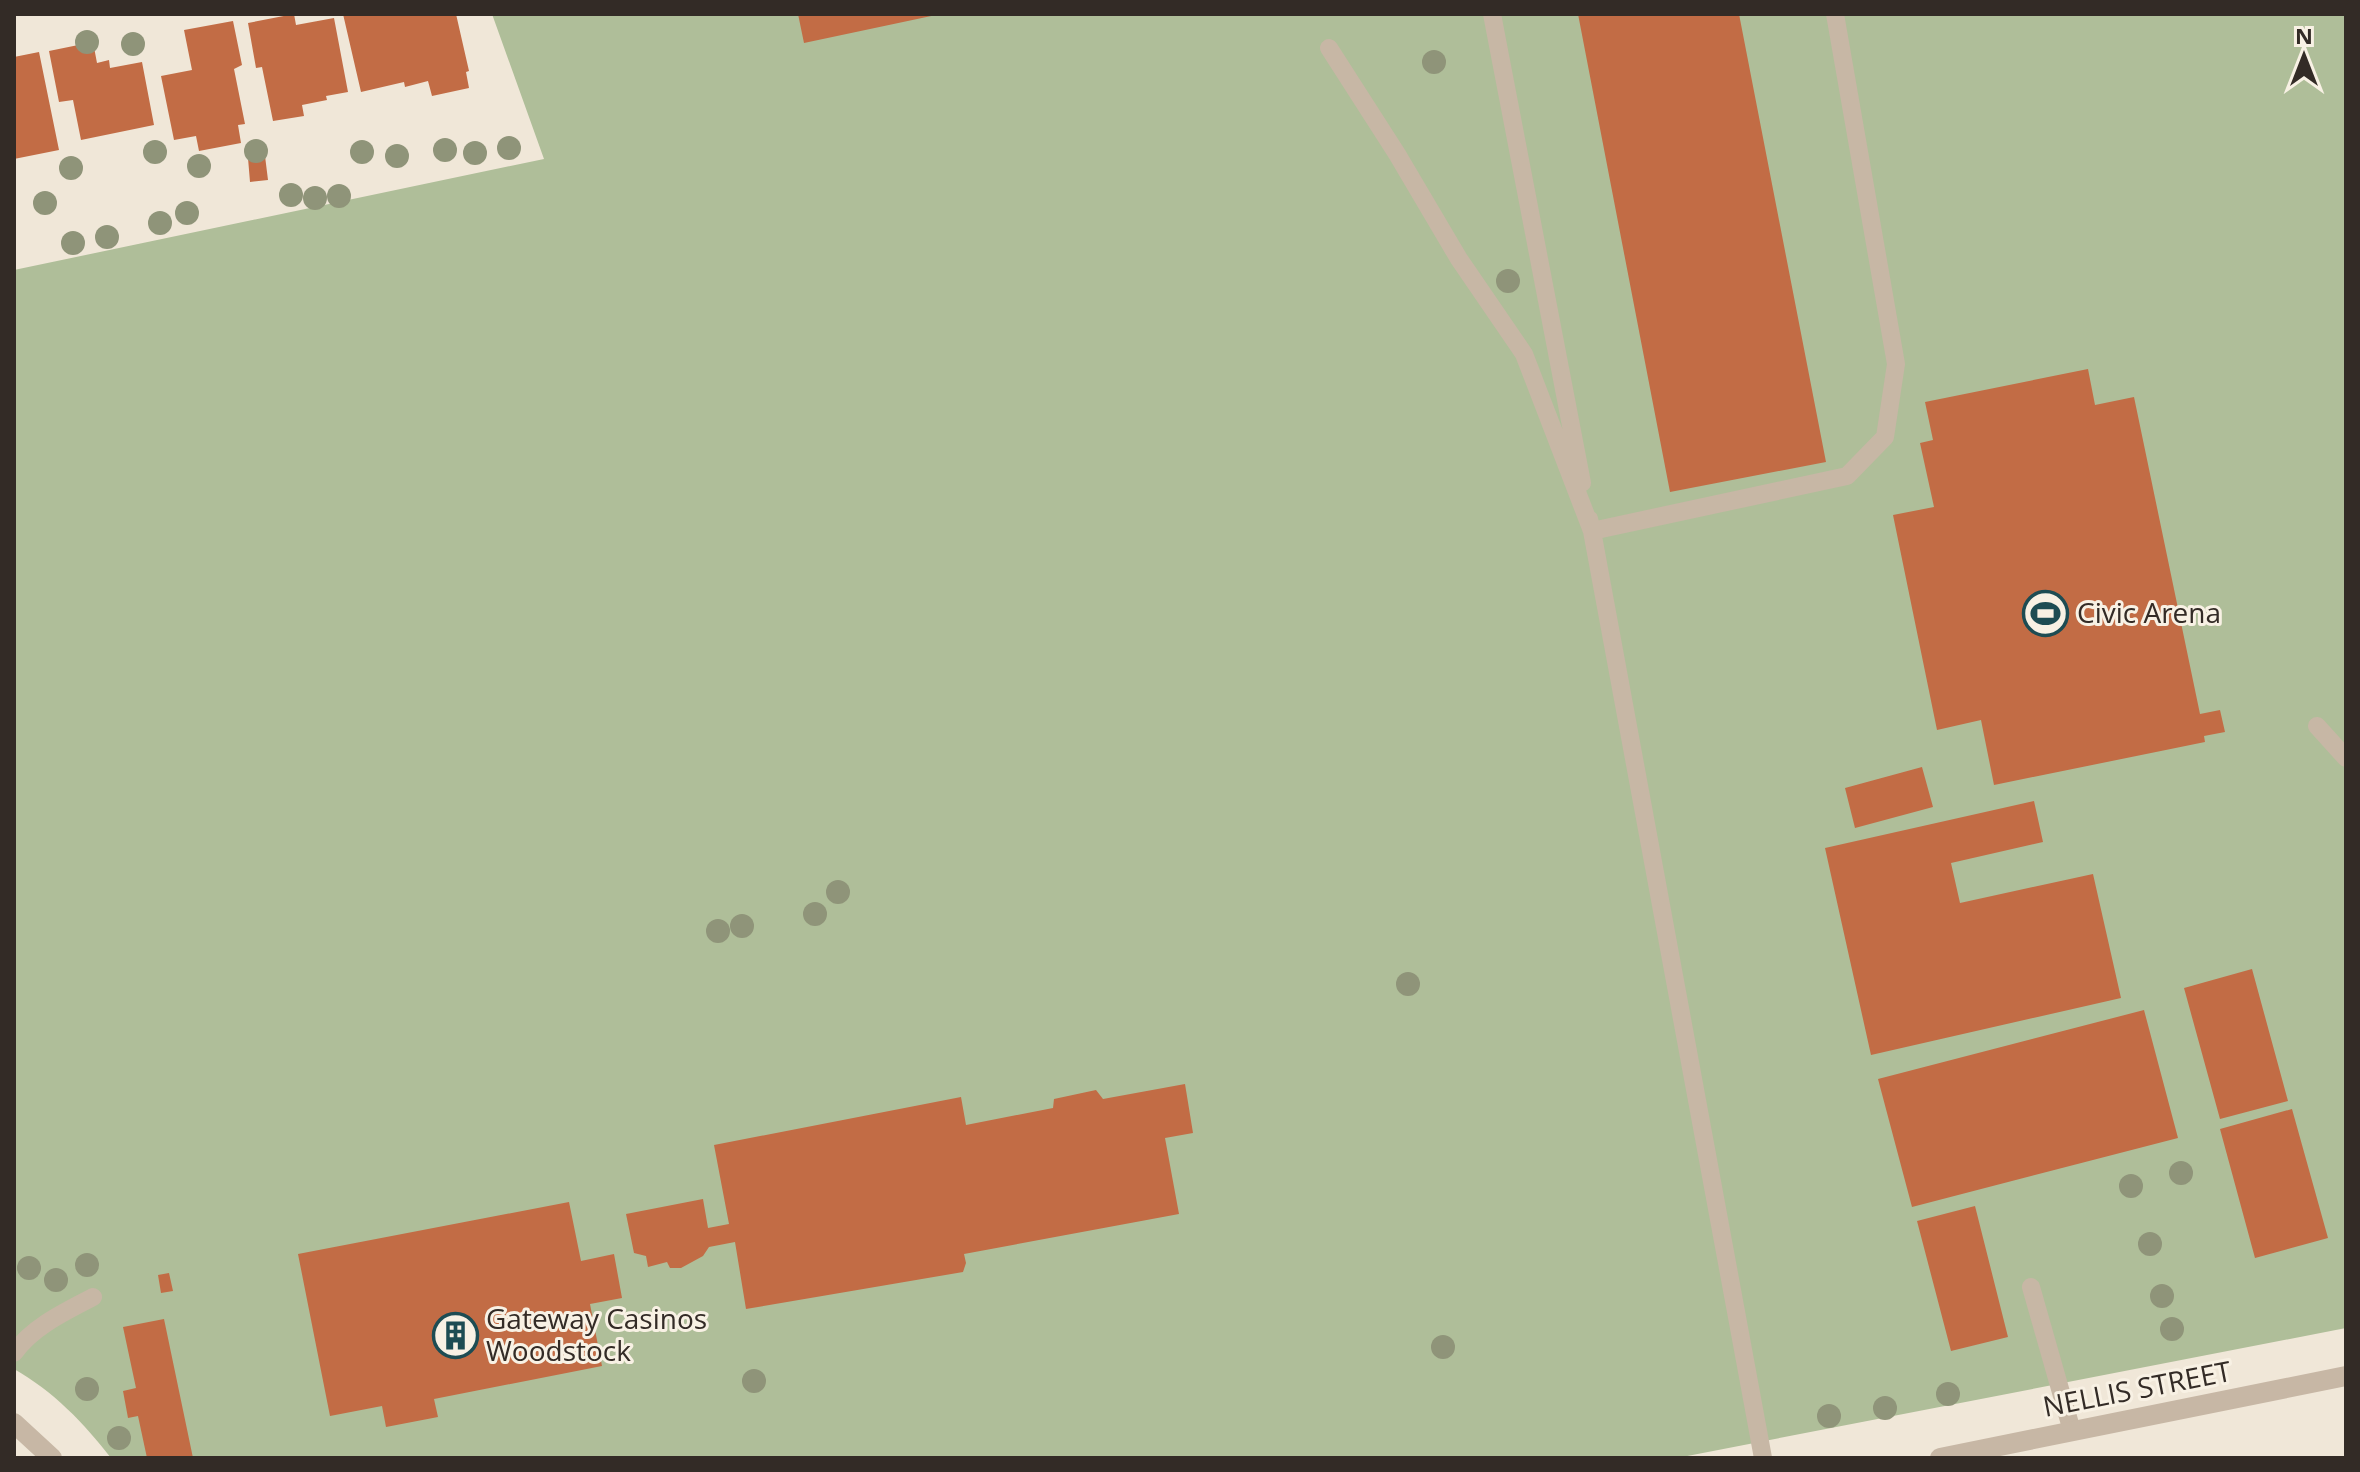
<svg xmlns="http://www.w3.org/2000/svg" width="2360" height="1472" font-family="'Open Sans',sans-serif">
<rect width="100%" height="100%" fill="#f0e7d8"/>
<path fill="#afbe99" d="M492,14H2346V1328L1677,1458H111C84,1423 53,1391 14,1369V270L544,159Z"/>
<path fill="#c26c45" d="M294,14L296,25L334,18L348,92L326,96L327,100L302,105L304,116L273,121L262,67L256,68L248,23Z
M343,14H456L469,71L466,72L469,88L432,96L428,81L405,87L404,82L361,92Z
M798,14H936V15L804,43Z
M1578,14H1739L1826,462L1670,492Z
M233,21L242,65L234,69L245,124L238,125L241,143L199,151L196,136L174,140L161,76L192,70L184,30Z
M93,42L97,63L109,60L110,68L142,62L154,125L81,140L73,100L59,102L49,51Z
M39,52L59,150L14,159V57Z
M265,156L268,180L250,182L248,158Z
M2088,369L2095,405L2134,397L2200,714L2220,710L2225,732L2204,736L2205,742L1994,785L1981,720L1937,730L1893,515L1934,507L1920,443L1933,440L1925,402Z
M1922,767L1933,807L1855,828L1845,788Z
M2034,801L2043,842L1951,863L1960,903L2093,874L2121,998L1871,1055L1825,848Z
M2252,969L2288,1101L2220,1119L2184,988Z
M2144,1010L2178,1138L1912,1207L1878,1079Z
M1185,1084L1193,1133L1165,1138L1179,1214L964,1254L966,1263L963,1272L746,1309L735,1242L709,1247L703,1256L681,1268H670L667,1262L648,1267L646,1256L634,1253L626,1214L703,1199L708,1228L729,1224L714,1145L961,1097L966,1125L1053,1108L1054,1099L1096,1090L1103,1099Z
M2292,1109L2328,1238L2255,1258L2220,1129Z
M569,1202L581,1261L614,1254L622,1298L590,1304L602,1366L434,1399L438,1417L386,1427L382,1406L330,1416L298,1254Z
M1975,1206L2008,1337L1951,1351L1917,1221Z
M169,1273L173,1291L161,1293L158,1275Z
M164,1319L193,1458H147L138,1416L128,1418L123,1391L136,1388L123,1327Z"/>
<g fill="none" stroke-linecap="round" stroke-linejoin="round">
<path stroke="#c7b7a5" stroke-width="18" d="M1492,14L1582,483
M1329,48L1397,154L1459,259L1524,354L1592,531L1763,1458
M1589,519L1592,531L1847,476L1885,437L1896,364L1835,14
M2317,726L2346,758
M2031,1287L2072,1431
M14,1353C32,1327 66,1311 93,1297"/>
<path stroke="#c7b7a5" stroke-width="20" d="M14,1423L52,1458
M1940,1458L2346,1376"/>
</g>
<g fill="#8f9479">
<circle cx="87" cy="42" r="12"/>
<circle cx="133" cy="44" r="12"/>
<circle cx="1434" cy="62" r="12"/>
<circle cx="509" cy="148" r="12"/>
<circle cx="445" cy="150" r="12"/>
<circle cx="256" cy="151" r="12"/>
<circle cx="155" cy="152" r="12"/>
<circle cx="362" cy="152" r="12"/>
<circle cx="475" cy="153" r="12"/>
<circle cx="397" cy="156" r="12"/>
<circle cx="199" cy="166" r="12"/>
<circle cx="71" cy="168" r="12"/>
<circle cx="291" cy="195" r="12"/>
<circle cx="339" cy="196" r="12"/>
<circle cx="315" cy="198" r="12"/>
<circle cx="45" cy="203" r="12"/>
<circle cx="187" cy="213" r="12"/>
<circle cx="160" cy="223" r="12"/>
<circle cx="107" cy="237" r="12"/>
<circle cx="73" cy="243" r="12"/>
<circle cx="1508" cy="281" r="12"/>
<circle cx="838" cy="892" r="12"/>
<circle cx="815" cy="914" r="12"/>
<circle cx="742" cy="926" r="12"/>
<circle cx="718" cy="931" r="12"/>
<circle cx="1408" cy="984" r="12"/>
<circle cx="2181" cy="1173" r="12"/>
<circle cx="2131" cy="1186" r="12"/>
<circle cx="2150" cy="1244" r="12"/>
<circle cx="87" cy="1265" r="12"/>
<circle cx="29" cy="1268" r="12"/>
<circle cx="56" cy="1280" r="12"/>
<circle cx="2162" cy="1296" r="12"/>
<circle cx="2172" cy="1329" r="12"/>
<circle cx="1443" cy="1347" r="12"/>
<circle cx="754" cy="1381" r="12"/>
<circle cx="87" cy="1389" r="12"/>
<circle cx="1948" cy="1394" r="12"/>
<circle cx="1885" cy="1408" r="12"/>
<circle cx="1829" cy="1416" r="12"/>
<circle cx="119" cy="1438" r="12"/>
</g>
<defs>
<symbol id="stadium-ring" viewBox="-11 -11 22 22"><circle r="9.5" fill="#f8f1e4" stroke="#1d4c53" stroke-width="1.5"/><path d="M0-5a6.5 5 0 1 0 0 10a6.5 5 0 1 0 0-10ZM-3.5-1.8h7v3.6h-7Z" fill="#1d4c53"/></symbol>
<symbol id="building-ring" viewBox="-11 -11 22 22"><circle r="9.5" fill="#f8f1e4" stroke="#1d4c53" stroke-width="1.5"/><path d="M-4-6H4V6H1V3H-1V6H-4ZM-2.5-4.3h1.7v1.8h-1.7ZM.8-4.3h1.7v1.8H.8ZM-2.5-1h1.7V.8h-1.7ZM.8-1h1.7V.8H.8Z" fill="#1d4c53"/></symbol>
</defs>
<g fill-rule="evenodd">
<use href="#stadium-ring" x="2020" y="588" width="51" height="51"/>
<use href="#building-ring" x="430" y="1310" width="51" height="51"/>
</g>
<g text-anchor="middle" stroke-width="6" stroke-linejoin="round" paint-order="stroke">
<g font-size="28" fill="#332b26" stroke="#f8f1e4" text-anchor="start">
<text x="2077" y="623">Civic Arena</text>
<text x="486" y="1329">Gateway Casinos<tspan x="486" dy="32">Woodstock</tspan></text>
</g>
<g font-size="28" fill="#332b26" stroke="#f8f1e4">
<text transform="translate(2137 1389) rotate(-11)" y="10">NELLIS STREET</text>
</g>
</g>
<rect width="2360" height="1472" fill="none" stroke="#332b26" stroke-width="32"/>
<g transform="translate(2304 56)" stroke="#f8f1e4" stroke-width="6" paint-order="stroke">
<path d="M0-6L14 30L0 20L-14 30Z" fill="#332b26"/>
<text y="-12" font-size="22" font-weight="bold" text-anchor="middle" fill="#332b26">N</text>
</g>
</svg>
